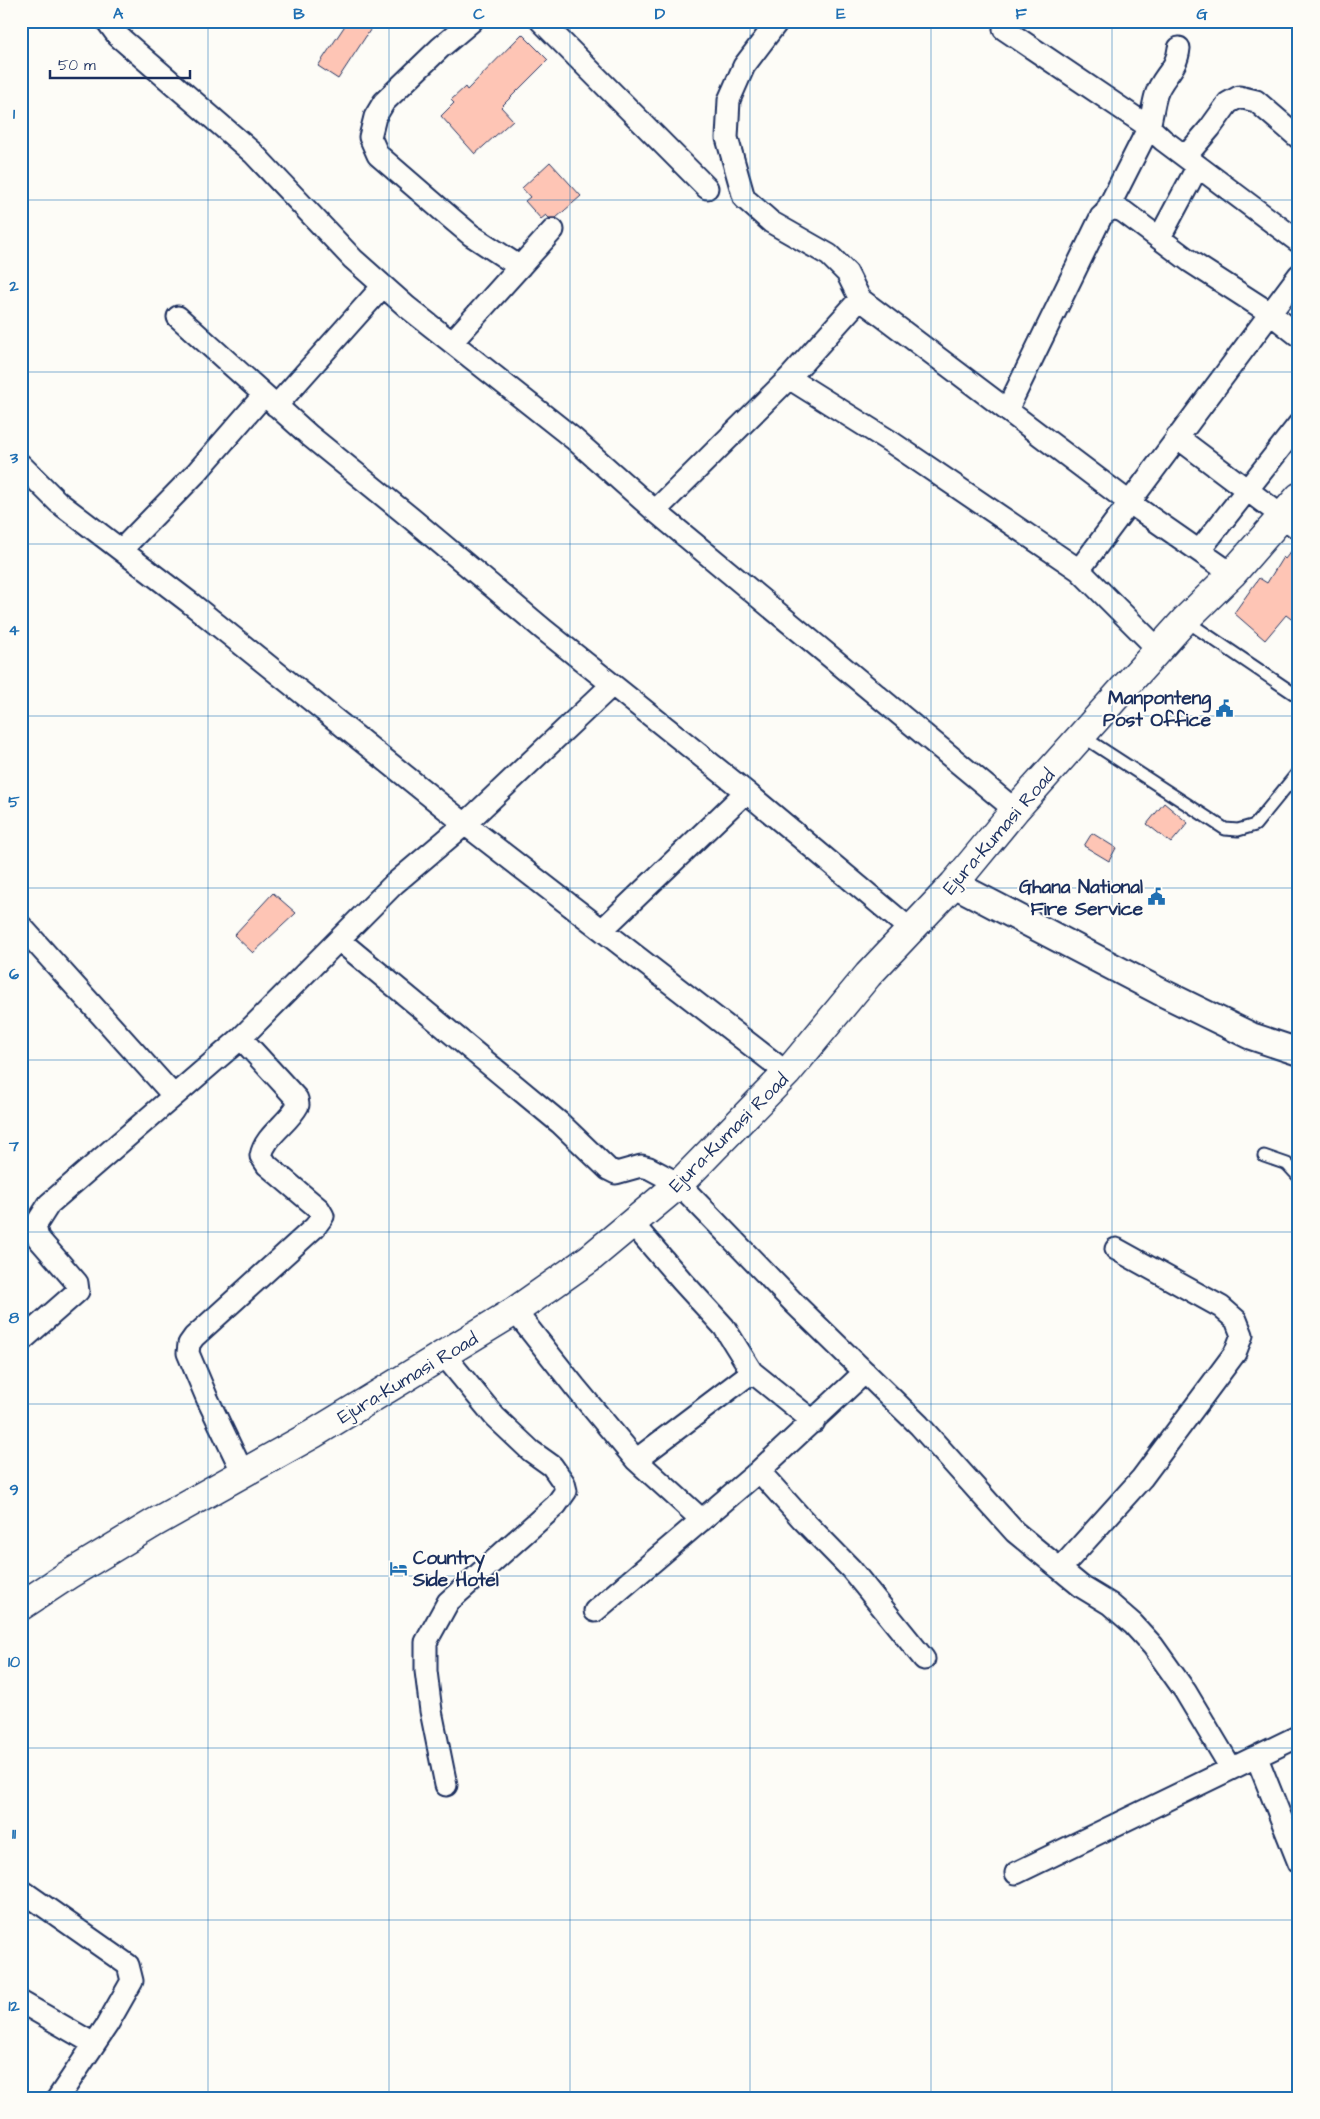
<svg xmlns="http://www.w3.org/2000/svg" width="1320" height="2119" font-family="'Architects Daughter',sans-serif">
<rect width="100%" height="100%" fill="#fdfcf7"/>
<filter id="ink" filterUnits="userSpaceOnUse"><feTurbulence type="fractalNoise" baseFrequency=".02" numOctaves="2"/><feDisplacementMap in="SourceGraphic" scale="10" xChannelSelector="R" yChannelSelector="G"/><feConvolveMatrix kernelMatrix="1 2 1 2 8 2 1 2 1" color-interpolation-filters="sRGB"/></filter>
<g filter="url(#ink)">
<path fill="#fec5b5" stroke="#1b2f5e" d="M348,21H376L338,79L318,66Z
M522,34L548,60L501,107L513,120L475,154L441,116L454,103L451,100L465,87L467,90Z
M550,162L581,196L556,218H549L546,215L541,219L525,201L530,197L522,188Z
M1299,541V625L1286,615L1265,640L1234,613L1259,578L1267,583L1283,557L1285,559Z
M1164,803L1188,823L1171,843L1147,824Z
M1092,833L1116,848L1109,861L1084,846Z
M273,893L296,913L253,953L234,935Z"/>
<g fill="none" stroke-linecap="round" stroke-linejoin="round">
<defs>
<path id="service" d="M1185,620L1299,697
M1082,736L1225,829L1238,830L1255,825L1299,771
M1264,1156L1287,1164L1299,1177"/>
<path id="minor" d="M107,21L118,36L253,153L353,259L407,307L574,439L655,511L1015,810
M472,21L440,48L384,102L375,117L370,137L378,155L452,219L471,235L520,267
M541,21L707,188
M778,21L744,66L729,100L727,138L744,198L771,222L829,255L847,273L860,299L1130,503L1232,574
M1004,29L1149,127L1106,212
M1179,48C1177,70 1162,76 1156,95C1153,105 1152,116 1149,127L1163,140L1299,242
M1186,156L1210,128L1228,103L1239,97L1256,101L1299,138
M1160,237L1198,166
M178,317L310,436L412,519L543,629L746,792L911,930
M452,342L553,230
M789,378L891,442L1079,570L1159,650
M276,406L383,286
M1007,410L1101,217C1108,209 1115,207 1124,212L1191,262L1270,313L1299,336
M1177,437L1299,529
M21,465L58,502L189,602L465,824L787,1073
M655,511L789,378L860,299
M121,550L197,472L264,395
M1199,551L1299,424
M1079,570L1299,275
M21,926L173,1095
M603,929L746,792
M339,940L560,1123L608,1169L616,1173L641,1166L649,1168L679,1184L795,1304L919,1425L1015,1532L1082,1587L1110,1604L1133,1624L1153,1646L1185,1691L1231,1768
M241,1038L297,1099L298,1105C288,1124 265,1135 261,1156L267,1165L319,1209L323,1216L315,1227L194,1337L189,1344L188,1353L207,1398L243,1473
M632,1223L682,1281L724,1327L752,1372L814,1422
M515,1311L575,1387L636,1460L702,1520
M21,1341L78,1291L77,1283L38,1238L35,1226L49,1204L241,1038L394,884L465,824L612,685
M444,1355L495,1417L531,1451L552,1466L564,1483L566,1491L556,1505L448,1602L426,1642V1671L431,1711L446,1785
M636,1460L752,1372
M759,1471L802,1519L851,1569L924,1659
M1061,1568L1142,1478L1235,1353L1242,1335L1236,1320L1221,1307L1116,1249
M595,1611L759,1471L865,1372
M1257,1758L1299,1863
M1016,1873L1299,1736
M21,1890L128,1965L132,1981L107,2025L58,2098
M21,2002L94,2044"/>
<path id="tertiary" d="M954,884L1159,991L1251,1036L1299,1052"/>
<path id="primary" d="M21,1606L68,1575L154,1523L313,1434L515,1311L589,1259L679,1184L787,1073L868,975L954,884L1015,810L1123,689L1185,620L1232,574L1299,497"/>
</defs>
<use href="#service" stroke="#1b2f5e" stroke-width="15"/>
<use href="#minor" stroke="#1b2f5e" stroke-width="25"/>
<use href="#tertiary" stroke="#1b2f5e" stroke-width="30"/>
<use href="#primary" stroke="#1b2f5e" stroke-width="31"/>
<use href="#service" stroke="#fdfcf7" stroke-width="11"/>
<use href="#minor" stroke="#fdfcf7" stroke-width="21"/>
<use href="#tertiary" stroke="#fdfcf7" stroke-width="26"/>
<use href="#primary" stroke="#fdfcf7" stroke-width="28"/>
</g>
</g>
<path fill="none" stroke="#1f6fb2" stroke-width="1" stroke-opacity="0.55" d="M208,21V2098M389,21V2098M570,21V2098M750,21V2098M931,21V2098M1112,21V2098M21,200H1299M21,372H1299M21,544H1299M21,716H1299M21,888H1299M21,1060H1299M21,1232H1299M21,1404H1299M21,1576H1299M21,1748H1299M21,1920H1299"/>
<defs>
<symbol id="civic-bare" viewBox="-9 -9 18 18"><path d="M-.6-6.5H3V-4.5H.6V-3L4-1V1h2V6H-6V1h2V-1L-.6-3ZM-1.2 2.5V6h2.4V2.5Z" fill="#1f6fb2" stroke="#fdfcf7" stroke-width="2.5" paint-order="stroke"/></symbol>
<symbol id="hotel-bare" viewBox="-9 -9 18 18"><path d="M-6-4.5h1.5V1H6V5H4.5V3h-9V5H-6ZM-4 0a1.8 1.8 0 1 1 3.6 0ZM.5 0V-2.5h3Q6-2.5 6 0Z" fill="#1f6fb2" stroke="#fdfcf7" stroke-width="2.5" paint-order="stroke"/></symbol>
</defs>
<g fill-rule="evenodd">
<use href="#civic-bare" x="1212" y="696" width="25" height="25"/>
<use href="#civic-bare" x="1144" y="884" width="25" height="25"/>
<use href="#hotel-bare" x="386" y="1556" width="25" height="25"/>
</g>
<g text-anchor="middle" stroke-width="4" stroke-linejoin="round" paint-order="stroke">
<g font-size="19" font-weight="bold" fill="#1b2f5e" stroke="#fdfcf7" text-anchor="end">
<text x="1211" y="704">Manponteng<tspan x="1211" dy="22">Post Office</tspan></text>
<text x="1143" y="893">Ghana National<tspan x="1143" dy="22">Fire Service</tspan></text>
<text x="413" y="1564" text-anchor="start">Country<tspan x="413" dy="22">Side Hotel</tspan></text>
</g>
<g font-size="19" fill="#1b2f5e" stroke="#fdfcf7">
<text transform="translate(998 831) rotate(-49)" y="7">Ejura-Kumasi Road</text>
<text transform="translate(728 1132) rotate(-45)" y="7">Ejura-Kumasi Road</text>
<text transform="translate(407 1377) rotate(-31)" y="7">Ejura-Kumasi Road</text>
</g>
</g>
<rect width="1320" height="2119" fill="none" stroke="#fdfcf7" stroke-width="55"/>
<path d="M50 70v8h140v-8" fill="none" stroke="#1b2f5e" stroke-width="2.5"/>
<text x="58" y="70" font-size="15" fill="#1b2f5e" stroke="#fdfcf7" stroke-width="4" paint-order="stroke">50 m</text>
<rect x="28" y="28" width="1264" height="2064" fill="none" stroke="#1f6fb2" stroke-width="2"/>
<g font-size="16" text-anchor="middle" font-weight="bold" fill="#1f6fb2">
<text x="118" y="19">A</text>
<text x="299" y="19">B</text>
<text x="479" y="19">C</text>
<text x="660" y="19">D</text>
<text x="841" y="19">E</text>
<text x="1021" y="19">F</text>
<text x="1202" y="19">G</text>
<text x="14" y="119">1</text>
<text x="14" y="291">2</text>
<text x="14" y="463">3</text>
<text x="14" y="635">4</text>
<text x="14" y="807">5</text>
<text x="14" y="979">6</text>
<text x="14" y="1151">7</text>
<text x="14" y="1323">8</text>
<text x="14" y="1495">9</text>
<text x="14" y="1667">10</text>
<text x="14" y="1839">11</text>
<text x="14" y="2011">12</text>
</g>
</svg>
